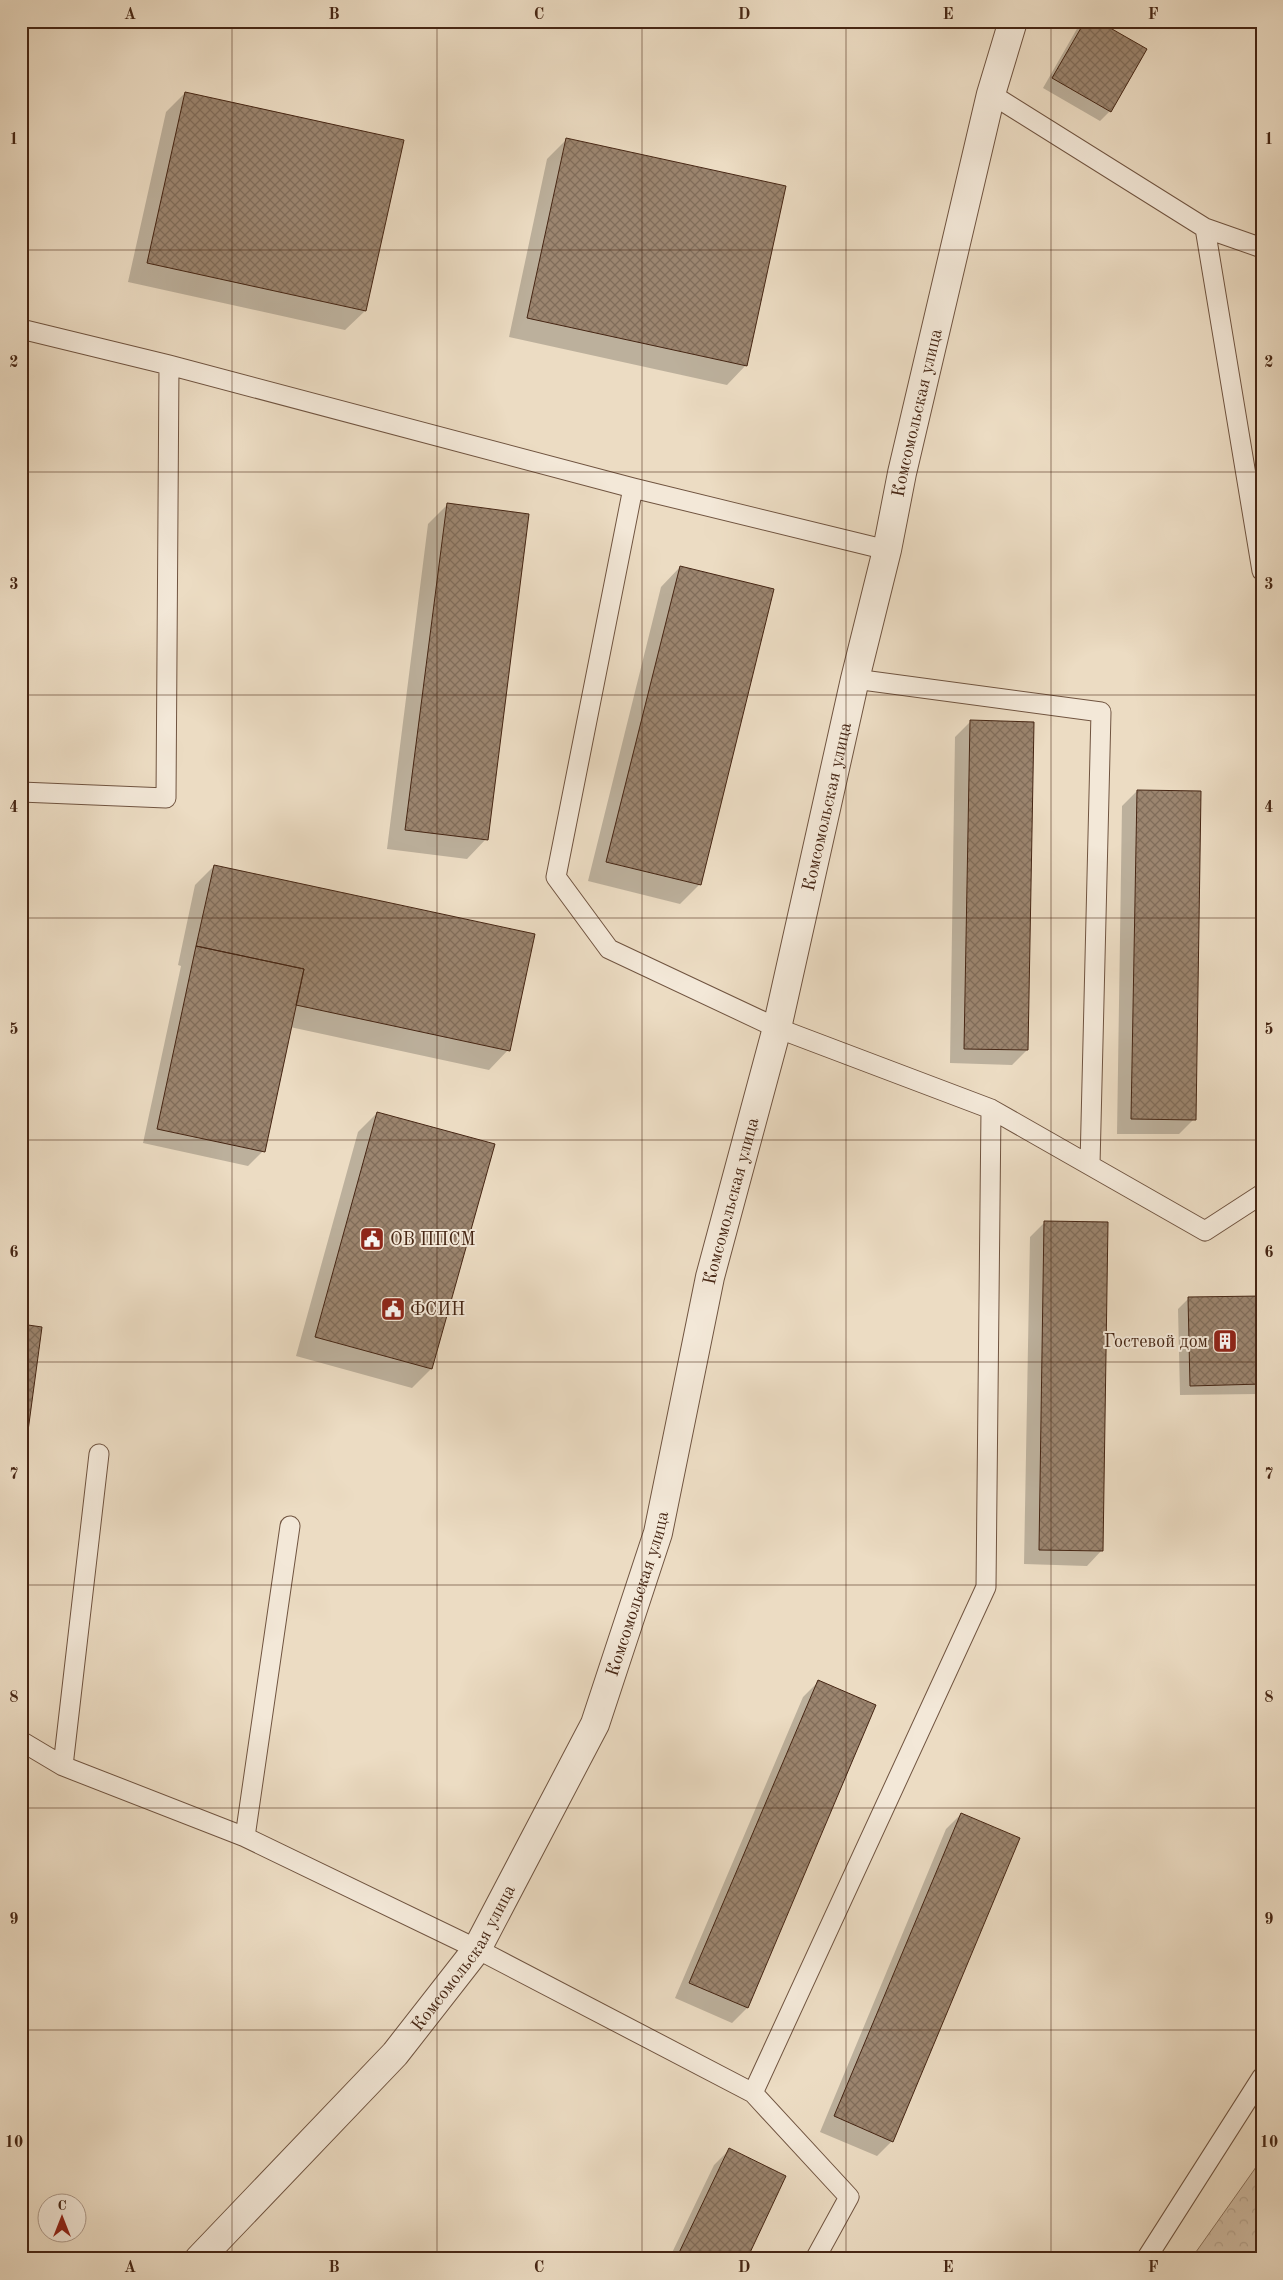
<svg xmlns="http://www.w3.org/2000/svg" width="1283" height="2280" font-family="'Old Standard TT',serif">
<defs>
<pattern id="forest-crowns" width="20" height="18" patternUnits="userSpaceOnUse" patternTransform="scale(1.25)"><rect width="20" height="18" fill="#d0bda5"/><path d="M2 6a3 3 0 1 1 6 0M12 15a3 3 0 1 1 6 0" fill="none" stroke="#b4a28d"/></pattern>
<pattern id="building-cross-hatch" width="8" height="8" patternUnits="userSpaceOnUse" patternTransform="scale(1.25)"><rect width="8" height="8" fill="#9c856f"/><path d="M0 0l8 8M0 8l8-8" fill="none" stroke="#816d5a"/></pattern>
</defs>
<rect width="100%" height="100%" fill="#ecdcc3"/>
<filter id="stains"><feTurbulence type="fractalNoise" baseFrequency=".004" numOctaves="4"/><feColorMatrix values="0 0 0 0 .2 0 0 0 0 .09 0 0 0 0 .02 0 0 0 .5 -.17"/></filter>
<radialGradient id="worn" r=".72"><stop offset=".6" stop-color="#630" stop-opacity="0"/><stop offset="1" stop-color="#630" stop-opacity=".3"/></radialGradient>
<path fill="url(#forest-crowns)" stroke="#8b725c" d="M1262,2158V2259H1191L1254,2170Z"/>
<path fill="#0003" d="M1084,21H1096L1110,111L1100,121L1043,88L1078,27Z
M185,93L402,141L365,311L345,330L128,282L166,112Z
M567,139L746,365L727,385L509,337L547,159Z
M447,505L486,839L467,859L387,849L428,524Z
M680,567L700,884L680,904L588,881L661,587Z
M970,722L1027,1050L1012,1065L950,1063L955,737Z
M1137,791L1194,1119L1179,1134H1117L1122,806Z
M214,866L508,1050L489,1070L290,1027L263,1151L248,1166L143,1143L181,966L178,965L195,885Z
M377,1113L431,1369L412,1388L296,1356L358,1132Z
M1045,1222L1102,1550L1087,1566L1024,1564L1030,1237Z
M1262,1297V1388L1256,1394L1180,1395L1178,1309L1189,1298Z
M818,1682L875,1706L747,2008L732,2023L675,1998L803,1697Z
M961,1814L892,2141L877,2156L820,2132L946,1829Z
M729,2150L745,2259H669L714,2165Z"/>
<path fill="url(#building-cross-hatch)" stroke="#462614" d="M1085,21H1098L1147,49L1111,112L1052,78Z
M185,92L404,140L366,311L147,263Z
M566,138L786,186L747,366L527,318Z
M447,503L529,514L488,840L405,830Z
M680,566L774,589L701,885L606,862Z
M970,720L1034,722L1028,1050L964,1049Z
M1137,790L1201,791L1196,1120L1131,1119Z
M214,865L535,934L510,1051L296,1005L304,969L196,946Z
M196,946L304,969L265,1152L157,1129Z
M377,1112L495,1144L432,1369L315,1337Z
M1044,1221L1108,1222L1103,1551L1039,1550Z
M1262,1296V1384L1190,1386L1188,1297Z
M21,1324L42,1327L21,1483Z
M818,1680L876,1705L748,2008L689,1983Z
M961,1813L1020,1838L893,2142L834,2116Z
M729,2148L786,2176L747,2259H676Z"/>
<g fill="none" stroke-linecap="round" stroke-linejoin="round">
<defs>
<path id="lane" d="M991,94L1205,228L1262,248
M1205,228L1262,571
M21,329L169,365L633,488L887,550
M633,488L556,877L609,949L777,1028L991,1109L1205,1231L1262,1194
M855,679L1101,712L1090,1165
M21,792L166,798L169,365
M21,1741L63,1766L245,1837L477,1949L753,2093L986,1587L991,1109
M63,1766L99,1454
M245,1837L290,1526
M753,2093L849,2197L815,2259
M1146,2259L1262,2077"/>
<g id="street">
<path id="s1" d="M199,2259L395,2054L477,1949L595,1724L658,1533L710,1277L777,1028L855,679L887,550L902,473L991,94L1013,21"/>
</g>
</defs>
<use href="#lane" stroke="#705440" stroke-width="21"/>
<use href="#street" stroke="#705440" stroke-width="30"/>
<use href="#lane" stroke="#f3e8d8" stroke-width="19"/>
<use href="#street" stroke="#f3e8d8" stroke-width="28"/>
</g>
<path fill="none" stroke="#462614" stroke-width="1" stroke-opacity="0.55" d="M232,21V2259M437,21V2259M642,21V2259M846,21V2259M1051,21V2259M21,250H1262M21,472H1262M21,695H1262M21,918H1262M21,1140H1262M21,1362H1262M21,1585H1262M21,1808H1262M21,2030H1262"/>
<defs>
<symbol id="civic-square" viewBox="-11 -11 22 22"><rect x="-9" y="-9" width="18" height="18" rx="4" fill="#8f2418" stroke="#f3e8d8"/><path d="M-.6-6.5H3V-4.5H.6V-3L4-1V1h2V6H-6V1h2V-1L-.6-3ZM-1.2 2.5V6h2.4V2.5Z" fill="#fff"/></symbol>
<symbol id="building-square" viewBox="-11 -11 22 22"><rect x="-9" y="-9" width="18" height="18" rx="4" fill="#8f2418" stroke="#f3e8d8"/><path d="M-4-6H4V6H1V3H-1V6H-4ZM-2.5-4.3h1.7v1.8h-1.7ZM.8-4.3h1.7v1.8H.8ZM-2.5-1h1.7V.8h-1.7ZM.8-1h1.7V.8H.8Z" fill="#fff"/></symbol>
</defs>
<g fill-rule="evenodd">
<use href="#civic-square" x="358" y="1225" width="28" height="28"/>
<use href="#civic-square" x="379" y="1295" width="28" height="28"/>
<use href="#building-square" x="1211" y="1327" width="28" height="28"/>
</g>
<g text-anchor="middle" stroke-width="4" stroke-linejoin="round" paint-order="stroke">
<g font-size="18" fill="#462614" stroke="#f3e8d8">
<text dy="6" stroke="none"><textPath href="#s1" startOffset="2022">Комсомольская улица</textPath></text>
<text dy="6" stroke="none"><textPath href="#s1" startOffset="1618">Комсомольская улица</textPath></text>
<text dy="6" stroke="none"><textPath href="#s1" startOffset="1212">Комсомольская улица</textPath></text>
<text dy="6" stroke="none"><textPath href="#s1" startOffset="808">Комсомольская улица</textPath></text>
<text dy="6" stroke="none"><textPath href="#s1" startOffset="402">Комсомольская улица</textPath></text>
</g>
<g font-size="18" fill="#462614" stroke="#f3e8d8" text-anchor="start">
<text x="390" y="1245">ОВ ППСМ</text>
<text x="410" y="1315">ФСИН</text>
<text x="1208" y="1347" text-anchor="end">Гостевой дом</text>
</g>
</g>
<rect width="1283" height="2280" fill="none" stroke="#ecdcc3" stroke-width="55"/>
<g transform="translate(62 2218)"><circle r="24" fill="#f3e8d8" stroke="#ae9a8a"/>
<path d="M0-4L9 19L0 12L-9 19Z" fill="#8f2418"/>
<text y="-8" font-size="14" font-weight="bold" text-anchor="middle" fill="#462614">С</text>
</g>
<rect x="28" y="28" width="1228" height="2224" fill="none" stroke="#462614" stroke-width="2"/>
<g font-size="16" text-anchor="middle" font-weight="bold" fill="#462614">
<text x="130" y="19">A</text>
<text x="334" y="19">B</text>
<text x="539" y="19">C</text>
<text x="744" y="19">D</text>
<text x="948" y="19">E</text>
<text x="1153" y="19">F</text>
<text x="14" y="144">1</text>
<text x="1269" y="144">1</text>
<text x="14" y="367">2</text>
<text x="1269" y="367">2</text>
<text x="14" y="589">3</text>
<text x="1269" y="589">3</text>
<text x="14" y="812">4</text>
<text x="1269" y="812">4</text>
<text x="14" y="1034">5</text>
<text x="1269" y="1034">5</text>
<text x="14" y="1257">6</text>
<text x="1269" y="1257">6</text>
<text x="14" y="1479">7</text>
<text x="1269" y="1479">7</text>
<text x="14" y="1702">8</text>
<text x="1269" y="1702">8</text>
<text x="14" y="1924">9</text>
<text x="1269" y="1924">9</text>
<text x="14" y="2147">10</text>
<text x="1269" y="2147">10</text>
<text x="130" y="2272">A</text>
<text x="334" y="2272">B</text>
<text x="539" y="2272">C</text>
<text x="744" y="2272">D</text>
<text x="948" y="2272">E</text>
<text x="1153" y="2272">F</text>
</g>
<rect width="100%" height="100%" filter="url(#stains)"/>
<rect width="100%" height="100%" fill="url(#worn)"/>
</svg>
